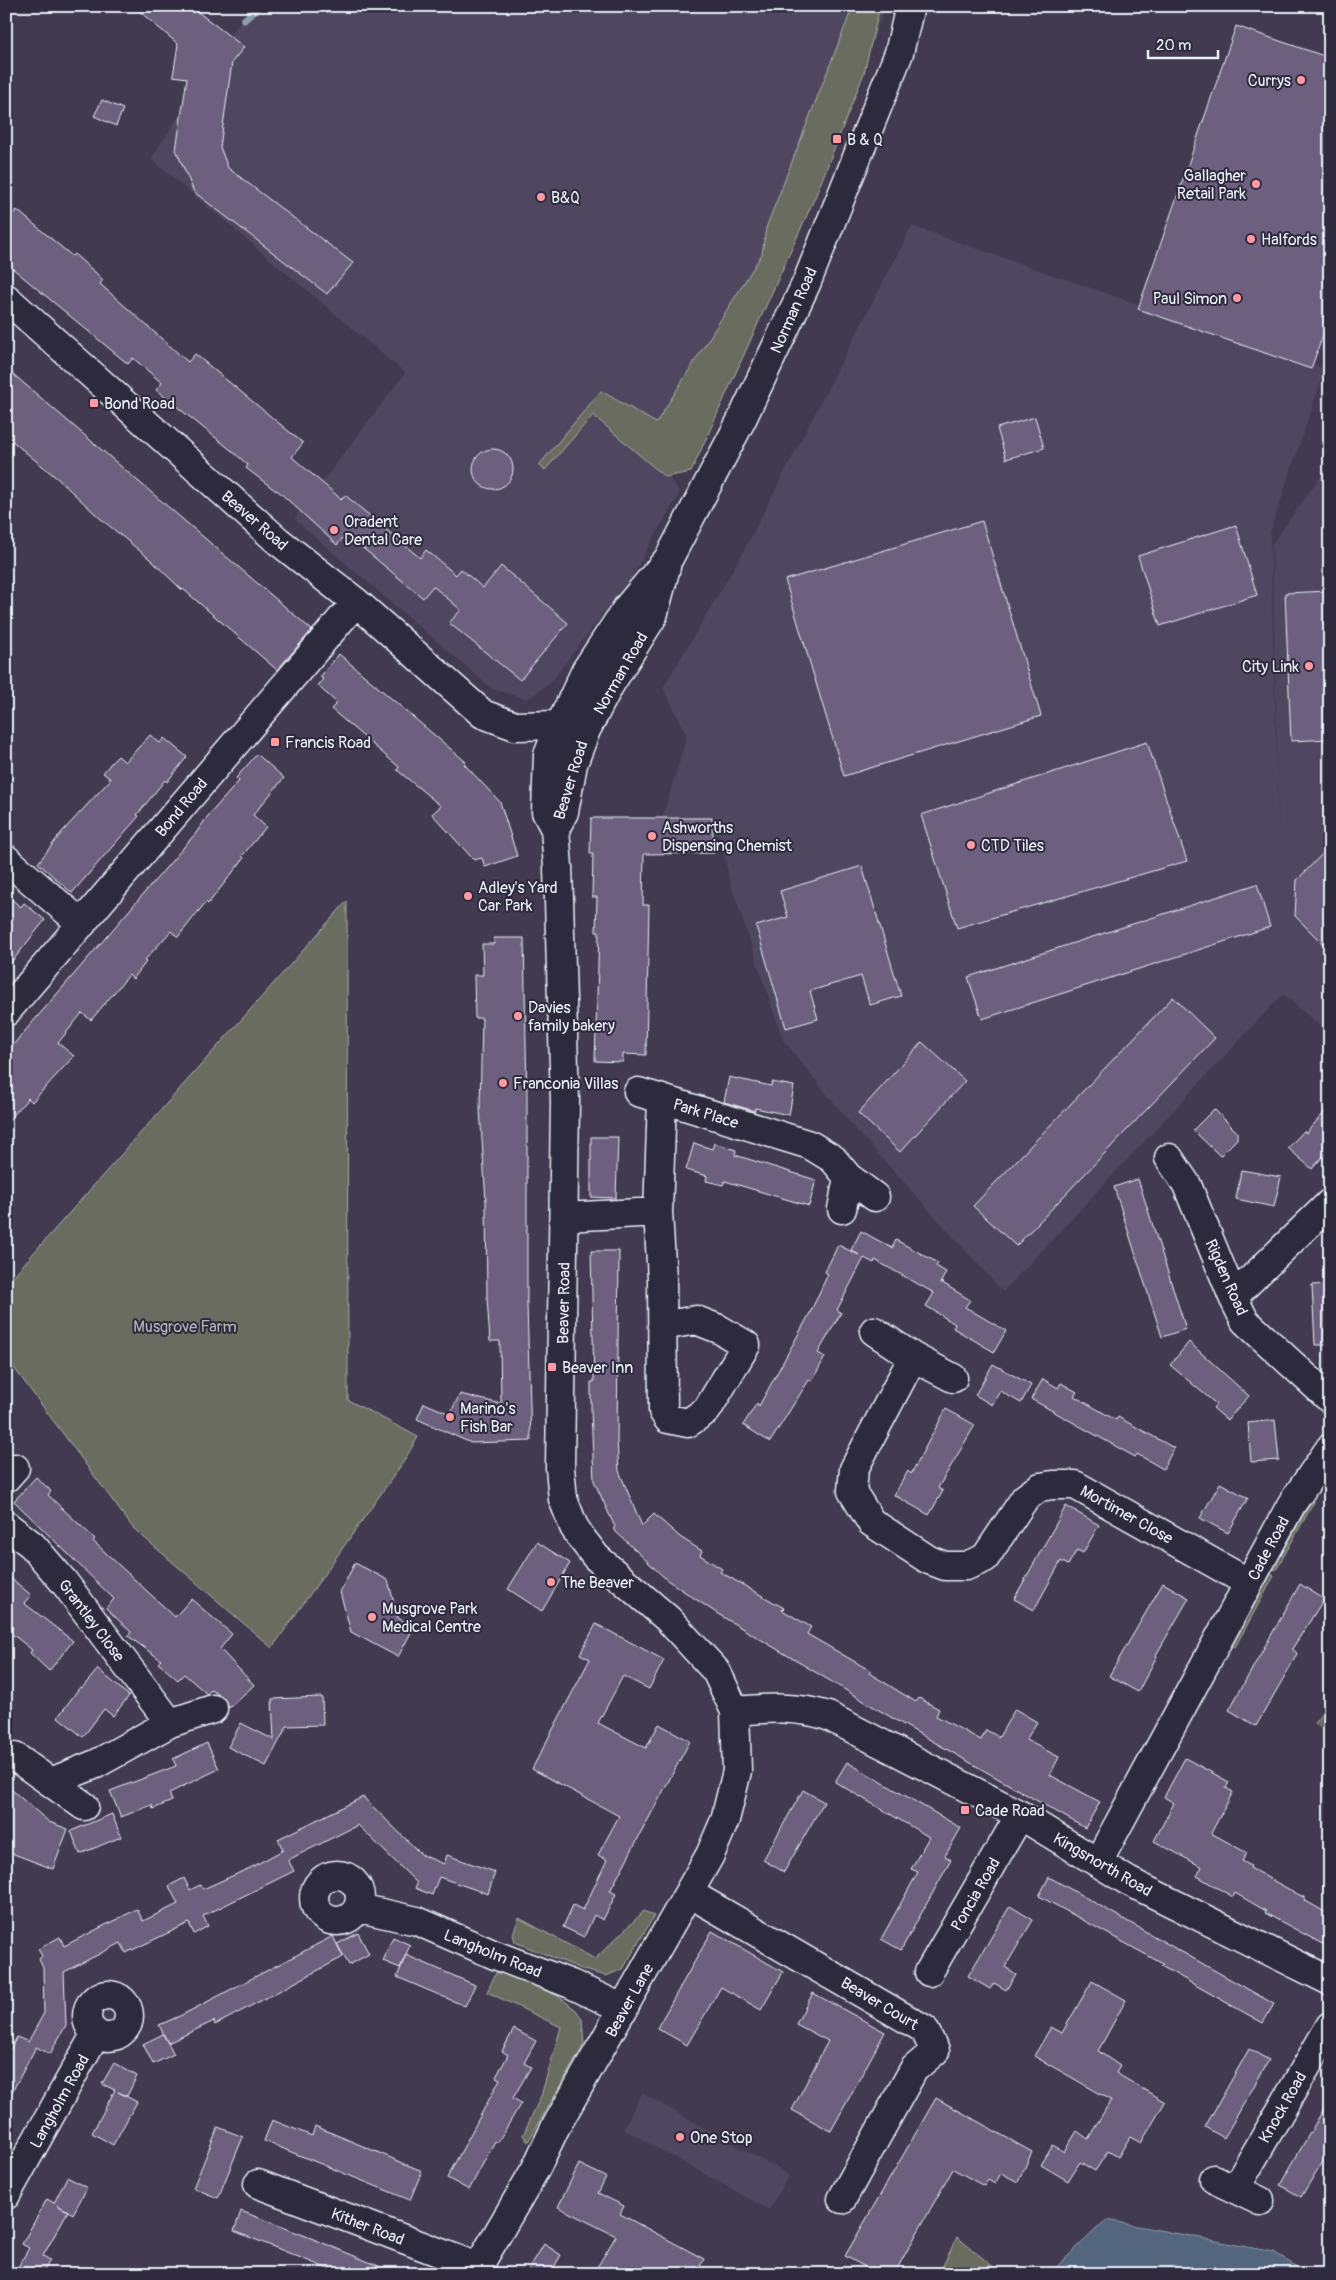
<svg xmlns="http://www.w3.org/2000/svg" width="1336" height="2280" font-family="Pangolin,sans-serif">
<rect width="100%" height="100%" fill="#423a50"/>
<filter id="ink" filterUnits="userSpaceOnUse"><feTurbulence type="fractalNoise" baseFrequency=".02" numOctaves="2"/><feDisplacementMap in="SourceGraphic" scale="10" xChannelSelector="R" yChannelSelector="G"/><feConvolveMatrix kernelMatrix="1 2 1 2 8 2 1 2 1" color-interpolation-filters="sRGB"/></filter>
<g filter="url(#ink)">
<path fill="#4f465e" d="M261,6H887L780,255L647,449L680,492L631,578L550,683L527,699L492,689L294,519L405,373L151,159L246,12Z
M912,226L1325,369L1270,533L1279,842L1272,544L1330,463V1035L1283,994L1003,1292L851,1124L783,1040L729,879L721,836L662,819L687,736L663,688L741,556Z
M642,2093L789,2175L769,2210L623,2129Z"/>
<path fill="#6a6c5e" stroke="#a9aeab" d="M853,6H880L864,73L816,195L691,472L665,477L593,415L545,470L539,465L601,391L656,423L762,254L766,228Z
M347,901L348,1400L418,1437L402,1464L272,1648L133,1528L6,1357V1284Z
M1311,1502H1314L1276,1570L1273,1569Z
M1270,1574L1274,1576L1235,1647L1232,1645Z
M1330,1699V1733L1315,1724Z
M644,1911L654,1916L623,1969L606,1976L584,1970L515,1942L513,1934L519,1918L595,1959Z
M501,1972L558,1996L576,2010L582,2019L584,2044L528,2142L523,2135L541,2096L561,2027L487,1992L496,1973Z
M957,2237L1002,2274H939Z"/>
<path fill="#52667d" stroke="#8e9eae" d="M1106,2220L1274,2252L1307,2274H1049Z"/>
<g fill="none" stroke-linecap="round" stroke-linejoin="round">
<path stroke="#8e9eae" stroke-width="7" d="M244,20L260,6"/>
</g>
<path fill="#6d617e" stroke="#e8f1f8" d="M133,6H190L244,47L232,62L220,147L228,168L353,263L327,294L194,192L176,150L187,78L173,76L178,44Z
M1236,26L1330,58V315L1311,369L1138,309Z
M102,100L123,109L116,126L94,116Z
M17,210L72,256L74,254L96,273L103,280L100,284L188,362L195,354L303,443L292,457L341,499L345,495L420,558L426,550L456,575L461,569L483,588L501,566L568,623L520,680L449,623L461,610L433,586L423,598L346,534L337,545L277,490L276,491L246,468L248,465L231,450L156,390L162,383L133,358L128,364L6,263V222Z
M6,368L312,630L277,670L183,589L182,590L151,560L101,519L58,479L6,436Z
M1035,417L1044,448L1006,459L997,428Z
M473 469a20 20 0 1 1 40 0a20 20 0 1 1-40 0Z
M982,521L1041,716L844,776L785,580Z
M1236,525L1257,595L1160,626L1138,556Z
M1330,591V739L1291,741L1285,593Z
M339,654L466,762L464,764L500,802L517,856L485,867L482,858L474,860L432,814L441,806L397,770L399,767L331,709L337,703L318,686L323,679L320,677Z
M150,735L160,743L164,738L187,757L167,782L165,780L137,815L139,816L72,893L38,863L62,832L111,779L103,773L111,763L118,756L125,762Z
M1147,742L1187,861L957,928L921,815Z
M257,754L284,778L253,815L266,827L242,856L244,858L208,904L206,902L178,937L171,931L144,961L146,962L133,979L129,975L91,1020L82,1013L58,1043L74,1056L32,1102L28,1098L6,1124V1053L196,833L208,816L239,781L236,778Z
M591,818H712L714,853L644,854L643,905H649L646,1055L623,1054V1062L595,1061L599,932H596L597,897H592L593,854H590Z
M1330,846V951L1295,916L1297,880Z
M862,866L901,996L870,1005L861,976L810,991L818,1019L786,1028L756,926L788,917L780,891Z
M1257,884L1270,927L982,1019L968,977Z
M6,895L21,907L24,903L45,920L6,969Z
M494,938H524L527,1098V1304L531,1441L471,1443L417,1419L424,1403L450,1414L460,1394L501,1404L500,1341H490L487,1298L486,1202L480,1109L482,1018H475L474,975H483L482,944H494Z
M1173,997L1215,1038L1016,1246L973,1206Z
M922,1042L965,1081L900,1152L858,1113Z
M729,1077L771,1086L772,1082L794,1086L789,1115L755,1108V1111L724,1102Z
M1330,1106V1148L1312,1169L1288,1148L1304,1131L1306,1133Z
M1214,1109L1237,1132V1139L1220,1156L1193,1130Z
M591,1137H618L616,1198L591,1197Z
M694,1143L712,1149L714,1143L736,1150L735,1155L816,1180L809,1206L725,1181L723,1185L706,1181L707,1176L686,1170Z
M1241,1170L1281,1177L1274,1207L1236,1199Z
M1138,1179L1186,1329L1162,1337L1114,1187Z
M861,1231L892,1248L896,1240L938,1263L936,1266L946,1272L940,1284L941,1282L970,1300L965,1307L1006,1331L994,1352L953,1328L955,1324L926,1306L934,1293L875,1260L874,1263L864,1258L837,1310L841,1313L818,1353L825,1357L812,1381L809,1380L770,1442L743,1425L757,1403L759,1406L810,1313L828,1274L825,1272L838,1245L859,1255L851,1250Z
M591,1251H619L617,1440L619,1471L642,1526L654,1514L680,1537L702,1551L700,1555L722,1569L720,1572L784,1608L782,1610L811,1627L807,1634L871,1671L869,1673L916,1702L919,1698L939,1709L936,1716L981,1740L986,1730L999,1737L1015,1709L1037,1722L1026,1740L1059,1757L1050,1775L1100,1802L1085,1828L904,1725L718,1614L667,1580L613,1529L615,1527L594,1481L591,1409V1382H594Z
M1330,1284V1345H1315L1312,1285Z
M1189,1342L1249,1396L1227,1420L1213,1408L1216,1404L1170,1365Z
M993,1364L1031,1385L1021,1403L1000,1391L992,1405L975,1395Z
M1043,1379L1058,1388L1061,1383L1077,1392L1074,1396L1116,1420L1118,1417L1174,1448L1163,1469L1137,1454L1135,1457L1031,1399Z
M946,1409L975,1425L938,1488L943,1491L929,1515L894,1495L908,1471L911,1474Z
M1275,1420L1279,1460L1251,1462L1248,1423Z
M36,1477L51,1491L48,1495L95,1539L93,1541L175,1617L191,1599L232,1634L220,1649L254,1685L229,1708L223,1697L211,1690L207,1694L184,1674L178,1680L158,1663L161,1660L128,1636L131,1632L106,1608L114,1599L14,1501Z
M1220,1483L1248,1498L1228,1533L1200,1518Z
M1066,1506L1099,1525L1083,1553L1077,1550L1068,1565L1061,1561L1034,1610L1014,1599Z
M537,1542L570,1563L542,1611L508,1589Z
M355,1563L388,1580L398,1618L414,1627L398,1657L351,1632L340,1592Z
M6,1574L31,1595L24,1603L73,1641L49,1671L30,1653L32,1650L6,1629Z
M1163,1583L1189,1598L1156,1655L1157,1656L1138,1692L1109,1676Z
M1300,1584L1324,1599L1292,1649L1297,1653L1295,1658L1256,1726L1229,1710Z
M596,1624L664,1660L649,1689L623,1676L598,1723L646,1748L659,1724L690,1741L610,1891L616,1894L603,1920L594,1915L584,1937L563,1927L573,1905L583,1910L607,1860L598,1855L619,1816L532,1769L590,1659L580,1654Z
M98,1669L129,1696L113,1716L104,1709L83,1737L58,1717L80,1687L82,1688Z
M322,1697L323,1725L287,1726L266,1766L228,1747L241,1723L274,1740L272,1699Z
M207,1743L219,1769L169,1793L172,1801L153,1809L152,1805L121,1817L110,1791L176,1766L173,1759Z
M1185,1758L1229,1782L1226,1788L1233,1792L1211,1833L1247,1853L1242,1861L1251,1866L1250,1868L1305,1898L1304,1900L1330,1915V1948L1265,1913L1266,1911L1235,1893L1233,1897L1197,1876L1202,1867L1154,1841L1174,1803L1164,1797Z
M847,1762L961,1828L945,1856L951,1860L901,1950L881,1939L918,1872L911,1869L929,1837L835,1782Z
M6,1785L49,1822L68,1829L53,1869L6,1851Z
M803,1790L824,1802L784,1872L763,1860Z
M363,1797L422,1855L444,1864L447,1855L495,1872L488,1894L439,1877L432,1895L415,1888L417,1883L358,1825L288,1860L294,1871L203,1916L208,1926L194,1934L189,1923L126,1953L121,1943L64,1972L66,2025L50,2054L36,2047L6,2103V2056L17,2037L28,2042L44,2013L43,1968L39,1959L42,1956L38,1949L60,1937L64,1946L137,1909L143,1921L178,1904L169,1886L184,1878L190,1890L200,1885L203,1889L250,1868L283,1850L278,1839Z
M112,1814L121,1837L80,1854L71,1831Z
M1049,1877L1274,2004L1263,2023L1161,1966L1163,1964L1039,1896Z
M1010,1906L1033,1920L1005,1967L1016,1974L1006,1990L994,1983L990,1989L968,1976Z
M712,1931L783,1972L761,2010L721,1987L687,2045L657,2028Z
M358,1933L369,1954L349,1965L337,1944Z
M333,1936L343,1957L215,2025L214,2021L168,2043L174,2054L153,2064L143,2044L163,2034L168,2043L159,2025L182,2015Z
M393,1937L410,1945L400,1968L383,1961Z
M406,1955L475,1985L465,2006L397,1977Z
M1092,1981L1126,2000L1098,2051L1120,2066L1116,2073L1165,2102L1141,2143L1130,2137L1118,2157L1108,2151L1095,2171L1080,2162L1068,2181L1041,2165L1053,2145L1064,2152L1077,2131L1088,2139L1111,2100L1034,2056L1051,2027L1062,2033Z
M813,1993L885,2032L831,2131L792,2110L828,2041L796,2024Z
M514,2029L536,2041L524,2063L531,2067L513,2098L521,2103L498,2142L495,2141L469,2190L447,2178L500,2079L496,2077L508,2055L502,2051Z
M1249,2049L1269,2060L1224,2138L1205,2127Z
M114,2063L137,2076L127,2096L118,2092L137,2102L113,2145L92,2133L115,2090L102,2084Z
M936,2098L1032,2152L1018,2182L1001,2173L995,2184L988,2180L984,2186L953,2169L894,2274H878L845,2256Z
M1330,2098V2149L1301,2197L1280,2185Z
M272,2120L312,2136L315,2126L422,2171L410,2200L264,2141Z
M218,2127L243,2137L218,2198L193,2188Z
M579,2164L606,2177L598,2193L624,2206L620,2214L704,2259L696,2274H593L616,2236L558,2207Z
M67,2177L87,2188L73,2214L57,2205L68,2211L43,2256L50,2260L42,2274H14L29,2248L22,2244L47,2199L54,2203Z
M241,2211L311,2238L398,2274H341L234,2231Z
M544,2244L561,2255L550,2274H526Z"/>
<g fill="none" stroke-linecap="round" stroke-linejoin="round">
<defs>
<path id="street" d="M6,298L278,541L356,602L483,714L515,726L560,725L583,730
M6,859L82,924
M6,1012L356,602
M638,1092L662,1099
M1169,1158L1187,1185L1233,1297L1245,1321L1330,1399
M842,1209L848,1177
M564,1217L658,1212
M1233,1297L1330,1203
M662,1326L696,1320L719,1329L746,1345L707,1410L688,1423L668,1419L663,1411L662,1279L658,1212L662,1099L810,1145L833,1159L848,1177L875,1197
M874,1331L913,1357L953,1378
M913,1357L854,1469L852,1491L871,1522L929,1560L945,1566H966L985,1558L1025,1498L1040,1487L1053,1485H1075L1249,1583
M6,1478L15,1468
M6,1525L32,1545L64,1582L170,1723
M15,1757L84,1806
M51,1782L96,1764L170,1723L213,1709
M1098,1862L1291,1505L1330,1448
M314 1898a23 23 0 1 1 46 0a23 23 0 1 1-46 0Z
M689,1893L924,2029L935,2051L914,2069L842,2199
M359,1908L417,1921L495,1955L571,1984L624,2009
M929,1972L1020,1815
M87 2016a21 21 0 1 1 42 0a21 21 0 1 1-42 0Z
M1214,2179L1260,2201
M258,2184L478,2267
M1235,2189L1330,2026
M6,2195L96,2033"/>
<path id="secondary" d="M555,829L564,812L573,764L586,730L609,686L653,616L666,567
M735,1711C768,1708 797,1706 828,1716L1020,1815L1128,1881L1330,1981
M474,2274L536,2168L555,2128L710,1855L725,1820L737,1771L735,1711L716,1671L668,1619L596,1557L583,1540L574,1527L563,1499L560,1468L565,1101L558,867L555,829L546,812L548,755L560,725L586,670L627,608L669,558L742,419L806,284L899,53L910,6"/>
</defs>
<use href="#street" stroke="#e8f1f8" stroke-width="31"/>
<use href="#secondary" stroke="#e8f1f8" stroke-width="31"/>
<use href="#street" stroke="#2f2a3d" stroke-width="28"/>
<use href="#secondary" stroke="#2f2a3d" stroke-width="28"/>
</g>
</g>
<g fill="#ff9aa2" stroke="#2f2a3d" stroke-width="2">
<circle cx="1301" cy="80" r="5"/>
<rect x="832" y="134" width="10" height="10" rx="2.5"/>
<circle cx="1256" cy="184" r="5"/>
<circle cx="541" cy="197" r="5"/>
<circle cx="1251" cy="239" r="5"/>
<circle cx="1237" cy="298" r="5"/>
<rect x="89" y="398" width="10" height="10" rx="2.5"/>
<circle cx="334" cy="530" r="5"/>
<circle cx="1309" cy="666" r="5"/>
<rect x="270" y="737" width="10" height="10" rx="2.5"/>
<circle cx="652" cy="836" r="5"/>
<circle cx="971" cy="845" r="5"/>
<circle cx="468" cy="896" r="5"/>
<circle cx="518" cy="1016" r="5"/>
<circle cx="503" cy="1083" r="5"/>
<rect x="547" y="1362" width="10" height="10" rx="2.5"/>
<circle cx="450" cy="1417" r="5"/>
<circle cx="551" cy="1582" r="5"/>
<circle cx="372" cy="1617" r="5"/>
<rect x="960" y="1805" width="10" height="10" rx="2.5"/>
<circle cx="680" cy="2137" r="5"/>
</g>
<g text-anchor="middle" stroke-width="4" stroke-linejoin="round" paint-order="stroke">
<g font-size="16" fill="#e8f1f8" stroke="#2f2a3d" text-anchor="start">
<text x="1291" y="86" text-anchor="end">Currys</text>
<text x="847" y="145">B &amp; Q</text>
<text x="1246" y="181" text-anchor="end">Gallagher<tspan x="1246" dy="18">Retail Park</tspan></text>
<text x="551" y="203">B&amp;Q</text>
<text x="1261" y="245">Halfords</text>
<text x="1227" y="304" text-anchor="end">Paul Simon</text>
<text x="104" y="409">Bond Road</text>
<text x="344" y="527">Oradent<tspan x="344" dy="18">Dental Care</tspan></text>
<text x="1299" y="672" text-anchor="end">City Link</text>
<text x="285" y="748">Francis Road</text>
<text x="662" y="833">Ashworths<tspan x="662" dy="18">Dispensing Chemist</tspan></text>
<text x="981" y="851">CTD Tiles</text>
<text x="478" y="893">Adley's Yard<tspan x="478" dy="18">Car Park</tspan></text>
<text x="528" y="1013">Davies<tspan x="528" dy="18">family bakery</tspan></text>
<text x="513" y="1089">Franconia Villas</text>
<text x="562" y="1373">Beaver Inn</text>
<text x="460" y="1414">Marino's<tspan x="460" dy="18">Fish Bar</tspan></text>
<text x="561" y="1588">The Beaver</text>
<text x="382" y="1614">Musgrove Park<tspan x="382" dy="18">Medical Centre</tspan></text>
<text x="975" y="1816">Cade Road</text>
<text x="690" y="2143">One Stop</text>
</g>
<g font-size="16" fill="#e8f1f8" stroke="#2f2a3d">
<text transform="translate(793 310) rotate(-66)" y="6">Norman Road</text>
<text transform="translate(255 520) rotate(41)" y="6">Beaver Road</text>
<text transform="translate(620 673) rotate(-60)" y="6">Norman Road</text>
<text transform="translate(570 780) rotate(-73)" y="6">Beaver Road</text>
<text transform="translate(181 807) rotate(-50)" y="6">Bond Road</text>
<text transform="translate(706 1113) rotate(17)" y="6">Park Place</text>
<text transform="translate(1227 1277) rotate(66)" y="6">Rigden Road</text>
<text transform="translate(563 1303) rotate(-89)" y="6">Beaver Road</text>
<text transform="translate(1127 1514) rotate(29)" y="6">Mortimer Close</text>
<text transform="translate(1268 1548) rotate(-62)" y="6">Cade Road</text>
<text transform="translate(92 1620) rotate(53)" y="6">Grantley Close</text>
<text transform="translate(1103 1864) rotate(30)" y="6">Kingsnorth Road</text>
<text transform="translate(975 1894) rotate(-60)" y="6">Poncia Road</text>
<text transform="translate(493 1953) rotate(22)" y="6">Langholm Road</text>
<text transform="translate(629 2000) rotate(-61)" y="6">Beaver Lane</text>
<text transform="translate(880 2003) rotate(31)" y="6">Beaver Court</text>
<text transform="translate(59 2101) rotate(-61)" y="6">Langholm Road</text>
<text transform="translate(1282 2107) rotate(-60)" y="6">Knock Road</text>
<text transform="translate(368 2226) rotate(21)" y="6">Kither Road</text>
</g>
<g font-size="16" fill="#afb5b3" stroke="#2f2a3d">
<text x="185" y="1332">Musgrove Farm</text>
</g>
</g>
<rect width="1336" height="2280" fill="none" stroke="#2f2a3d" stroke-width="25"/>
<rect x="12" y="12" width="1311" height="2255" fill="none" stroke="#e8f1f8" stroke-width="2" filter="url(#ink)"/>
<path d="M1148 50v8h70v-8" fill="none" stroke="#e8f1f8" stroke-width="2.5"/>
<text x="1156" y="50" font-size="15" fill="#e8f1f8" stroke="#2f2a3d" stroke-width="4" paint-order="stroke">20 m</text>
</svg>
